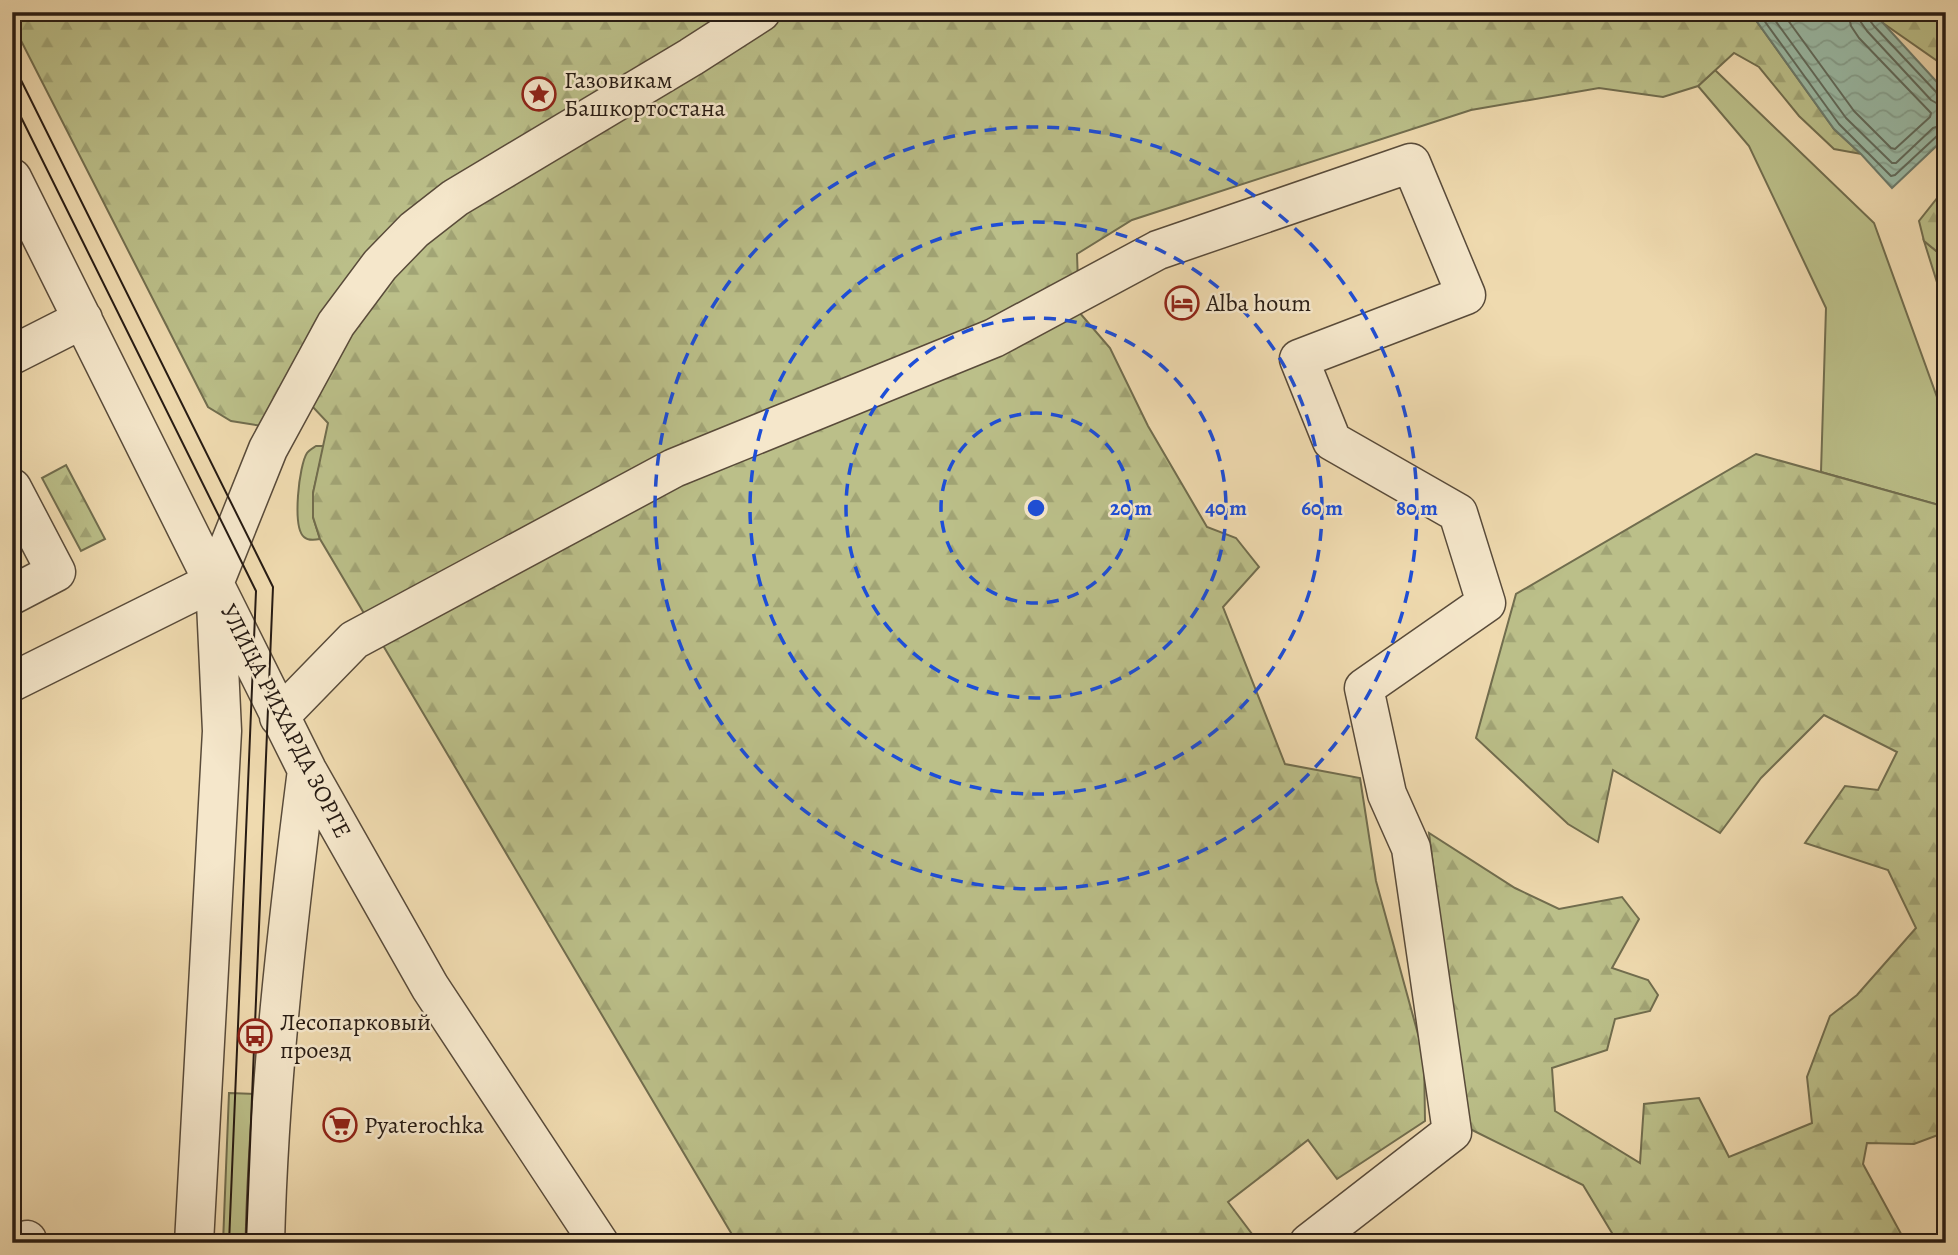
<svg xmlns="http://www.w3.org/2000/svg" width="1958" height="1255" font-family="Alegreya,serif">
<defs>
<pattern id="forest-firs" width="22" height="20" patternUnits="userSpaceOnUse" patternTransform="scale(1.75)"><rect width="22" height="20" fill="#bbbf89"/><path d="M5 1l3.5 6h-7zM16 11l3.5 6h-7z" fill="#a1a475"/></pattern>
<pattern id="water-waves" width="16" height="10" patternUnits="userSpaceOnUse" patternTransform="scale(1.75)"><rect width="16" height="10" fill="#9abba7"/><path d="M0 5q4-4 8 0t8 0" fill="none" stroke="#85a08f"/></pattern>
</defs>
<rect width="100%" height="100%" fill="#efdaaf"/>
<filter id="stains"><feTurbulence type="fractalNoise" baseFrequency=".00286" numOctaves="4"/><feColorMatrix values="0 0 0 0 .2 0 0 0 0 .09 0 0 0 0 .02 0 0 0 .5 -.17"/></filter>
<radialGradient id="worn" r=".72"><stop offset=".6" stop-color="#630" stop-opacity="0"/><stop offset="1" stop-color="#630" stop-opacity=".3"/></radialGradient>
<path fill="#bbbf89" stroke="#716d4e" stroke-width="2" d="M1715,70L1874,223L1946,422V507L1821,472L1826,308L1749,146L1698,86Z
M1924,241L1946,259V311Z
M316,446H324L313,493V517L320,539C315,540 308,541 304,537C292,527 299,465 307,453C309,450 313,448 316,446Z
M229,1093L258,1094L252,1243H223Z"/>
<path fill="url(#forest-firs)" stroke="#716d4e" stroke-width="2" d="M12,12H1750L1834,129L1861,154L1834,149L1799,116L1759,67L1734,53L1698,86L1663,97L1599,88L1471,110L1132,220L1077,254L1079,312L1110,348L1148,426L1207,527L1236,538L1259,567L1223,607L1285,764L1360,778L1376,881L1424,1056L1425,1121L1337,1179L1308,1140L1228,1202L1255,1238L1247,1243H737L320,539L313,517V493L328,423L296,389L262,426L231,421L208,407L12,23Z
M1873,12H1946V67L1880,21Z
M1946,189V259L1924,241L1919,221L1942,192Z
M1756,454L1946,507V1132L1914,1144L1867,1143L1863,1164L1906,1243H1618L1583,1185L1466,1127L1429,833L1515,888L1559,909L1622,897L1639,919L1612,968L1648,980L1658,995L1650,1011L1615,1019L1607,1050L1552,1068L1555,1111L1640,1163L1644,1104L1699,1098L1729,1157L1812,1123L1807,1077L1830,1016L1857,995L1916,928L1888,870L1805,843L1845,786L1878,790L1897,752L1824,715L1761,778L1720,833L1613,770L1598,842L1568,824L1476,738L1516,594Z
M66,465L105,539L81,551L42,478Z"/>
<path fill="url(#water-waves)" stroke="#6c7b6c" stroke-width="2" d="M1750,12H1873L1946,92V137L1892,188L1861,154L1834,129Z"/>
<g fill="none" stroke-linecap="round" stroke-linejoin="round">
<path stroke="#606b5d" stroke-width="2" d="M1758,12L1839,124L1891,176L1895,175L1938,135L1946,133
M1769,12L1846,118L1892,163H1896L1933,128L1946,124
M1782,12L1854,111L1891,148L1895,149L1930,117L1931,113L1859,38L1851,26L1848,12
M1859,12L1860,21L1867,31L1931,100L1938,104L1946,105
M1868,12V18L1874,26L1938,94L1946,96"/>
<defs>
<path id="minor" d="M12,178L307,770L430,987L599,1243
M12,355L83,319
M12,488L56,572L12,595
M12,682L215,581
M279,717L354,640L674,468L994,338L1158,250L1411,163L1466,295L1299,359L1332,441L1458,513L1486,603L1364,688L1387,794L1411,848L1452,1132L1309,1243
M27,1240L28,1243
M194,1243L222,731L215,581L268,449L336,324L380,265L414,230L455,198L691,57L761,12
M265,1243C269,1085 287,927 307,770"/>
</defs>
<use href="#minor" stroke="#594b3a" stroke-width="41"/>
<use href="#minor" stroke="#f5e7cb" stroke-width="38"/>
<path stroke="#271b13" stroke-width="2" d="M12,62L273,587L246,1243
M12,99L256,591L229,1243"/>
</g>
<g fill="none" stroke="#1d4ed8" stroke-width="3.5" stroke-dasharray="12 9">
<circle cx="1036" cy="508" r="95"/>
<circle cx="1036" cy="508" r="190"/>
<circle cx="1036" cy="508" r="286"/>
<circle cx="1036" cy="508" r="381"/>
</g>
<defs>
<symbol id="sight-ring" viewBox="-11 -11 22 22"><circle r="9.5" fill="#f5e7cb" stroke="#8f2418" stroke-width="1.5"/><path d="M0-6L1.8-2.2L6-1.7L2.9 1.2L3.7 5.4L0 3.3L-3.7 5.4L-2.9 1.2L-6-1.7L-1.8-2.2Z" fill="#8f2418"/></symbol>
<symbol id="hotel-ring" viewBox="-11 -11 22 22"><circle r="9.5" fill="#f5e7cb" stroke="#8f2418" stroke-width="1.5"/><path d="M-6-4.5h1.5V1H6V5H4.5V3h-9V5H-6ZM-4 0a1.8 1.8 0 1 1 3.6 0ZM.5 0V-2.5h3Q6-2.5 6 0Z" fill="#8f2418"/></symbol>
<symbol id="bus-ring" viewBox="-11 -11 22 22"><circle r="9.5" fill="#f5e7cb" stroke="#8f2418" stroke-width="1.5"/><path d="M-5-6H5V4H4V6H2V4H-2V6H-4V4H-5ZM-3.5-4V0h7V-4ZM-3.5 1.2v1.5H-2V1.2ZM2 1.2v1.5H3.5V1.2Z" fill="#8f2418"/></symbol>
<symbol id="supermarket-ring" viewBox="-11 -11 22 22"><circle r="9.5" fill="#f5e7cb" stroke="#8f2418" stroke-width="1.5"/><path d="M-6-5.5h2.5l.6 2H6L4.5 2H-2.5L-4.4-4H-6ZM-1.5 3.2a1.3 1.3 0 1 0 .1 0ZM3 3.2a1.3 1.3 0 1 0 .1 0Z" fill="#8f2418"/></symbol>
</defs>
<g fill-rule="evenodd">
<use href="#sight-ring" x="520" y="75" width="38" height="38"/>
<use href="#hotel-ring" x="1163" y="284" width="38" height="38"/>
<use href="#bus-ring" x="236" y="1017" width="38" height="38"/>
<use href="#supermarket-ring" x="321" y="1106" width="38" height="38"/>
</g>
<g text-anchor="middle" stroke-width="5" stroke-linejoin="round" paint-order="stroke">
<g font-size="24" fill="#271b13" stroke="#f5e7cb" text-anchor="start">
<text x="564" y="88">Газовикам<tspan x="564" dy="28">Башкортостана</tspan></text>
<text x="1206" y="311">Alba houm</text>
<text x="280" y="1030">Лесопарковый<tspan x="280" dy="28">проезд</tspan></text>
<text x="364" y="1133">Pyaterochka</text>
</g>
<g font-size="24" fill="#271b13" stroke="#f5e7cb">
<text transform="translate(286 721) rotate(63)" y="8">УЛИЦА РИХАРДА ЗОРГЕ</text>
</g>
</g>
<circle cx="1036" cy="508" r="10" fill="#1d4ed8" stroke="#f5e7cb" stroke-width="3.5"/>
<g font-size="21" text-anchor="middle" font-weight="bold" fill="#1d4ed8" stroke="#f5e7cb" stroke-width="5" stroke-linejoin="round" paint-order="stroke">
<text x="1131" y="515">20 m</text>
<text x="1226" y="515">40 m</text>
<text x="1322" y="515">60 m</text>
<text x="1417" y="515">80 m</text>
</g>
<rect width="1958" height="1255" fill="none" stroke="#efdaaf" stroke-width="42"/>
<rect x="14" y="14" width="1930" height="1227" fill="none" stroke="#271b13" stroke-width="3.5"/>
<rect x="21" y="21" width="1916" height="1213" fill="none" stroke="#271b13" stroke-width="2"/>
<rect width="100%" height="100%" filter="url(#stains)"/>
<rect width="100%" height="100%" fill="url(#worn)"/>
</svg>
